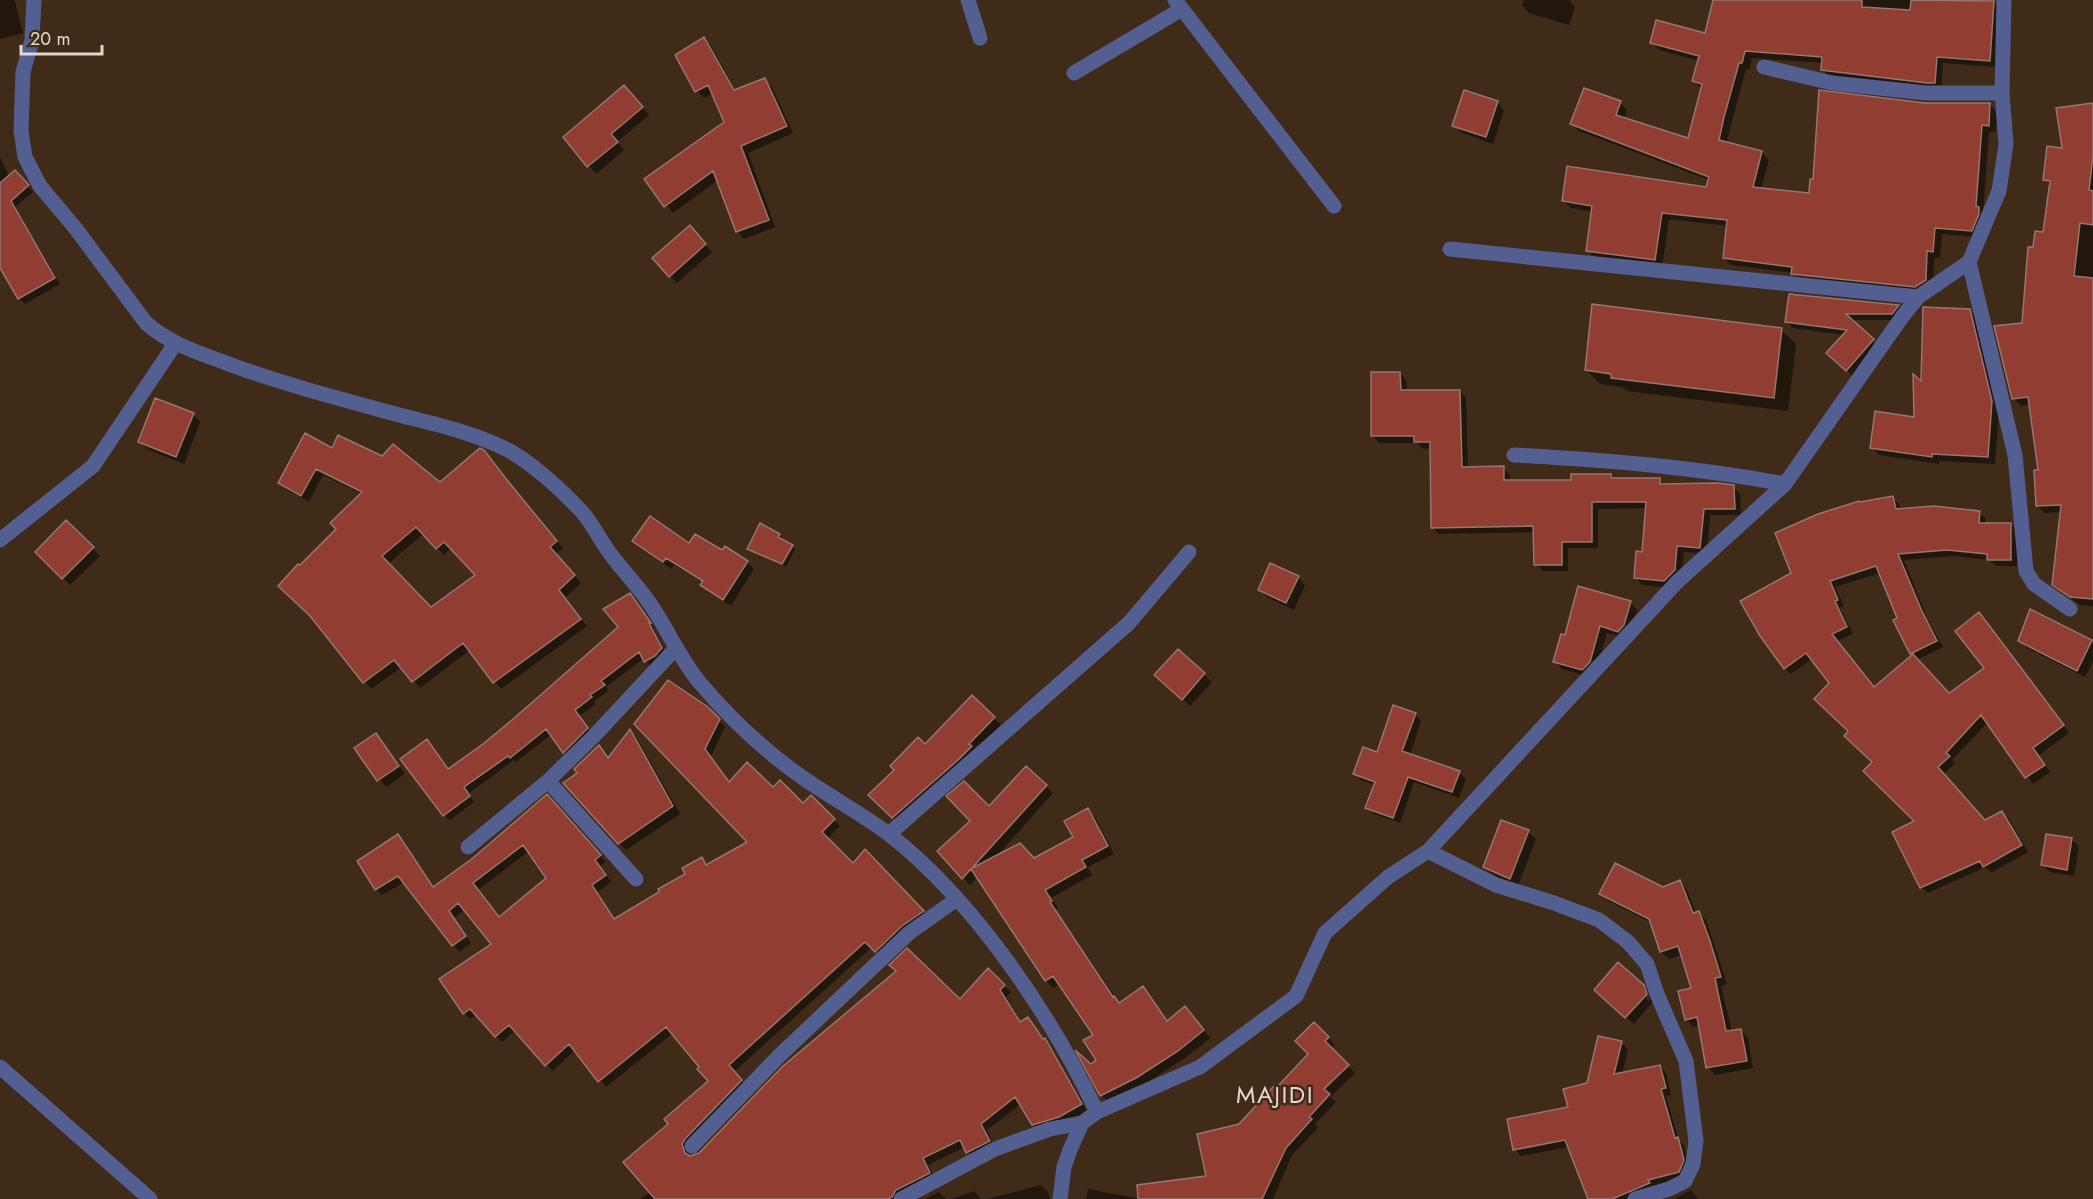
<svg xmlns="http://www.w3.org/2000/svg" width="2093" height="1199" font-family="Jost,sans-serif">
<rect width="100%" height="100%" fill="#3f2b18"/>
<path fill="#0007" fill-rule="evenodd" d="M0,0H13L15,2L23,33L0,39Z
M1524,0H1569L1575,7L1569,25L1529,13L1522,5Z
M1714,0H1966L1994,2L2001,9L1996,67L1943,63L1941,90L1830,77L1822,70L1823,63L1752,58L1749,70L1746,69L1726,144L1761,152L1769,160L1761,190L1810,195L1925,104L1990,105L1997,112L1996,132H1989L1983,213L1979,237L1942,234L1940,258H1934L1933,287L1923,294L1800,281L1793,273L1731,265L1724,258L1728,226L1669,219L1662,267L1595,258L1588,250L1593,212L1571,208L1563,201L1707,188L1709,180L1579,131L1572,124L1620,103L1627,110L1624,119L1689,140L1701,88L1694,81L1700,61L1659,50L1652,42L1706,35Z
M704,39L711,46L736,91L765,80L772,87L793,133L748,153L775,227L744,239L737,231L718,180L673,213L646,179L726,122L713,93L704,98L697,91L677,55Z
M631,95L649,115L617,142L624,150L596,174L565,137Z
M1497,102L1504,110L1493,144L1462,133L1454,126Z
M2093,105V606L2080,605L2054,584L2062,512L2045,513L2037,506L2040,471L2031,404L2021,406L2013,398L2035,249L2044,234L2051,186L2045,180Z
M0,157L9,176L20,177L33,192L15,207L60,284L25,304L19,298L0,265Z
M697,235L712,252L677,283L670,276Z
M1790,295L1899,306L1904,312L1898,320H1850L1879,347L1853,376L1834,359L1845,335L1793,328L1787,322Z
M1970,310L1977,318L1999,410L1995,464L1939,461V464L1879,455L1871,447L1915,419L1923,385Z
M1781,330L1796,344L1788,411L1627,391L1622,387L1600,384L1586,370Z
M1400,373L1406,380L1407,392L1460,391L1466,398L1468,468H1503L1510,475V481H1573L1610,476L1614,480H1659L1664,485L1733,487L1740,494L1741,515H1710L1707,554L1684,552L1681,577L1671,588L1642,585L1636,578L1643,553L1647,508L1598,509V548H1568V571H1543L1536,564L1535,532L1439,534L1432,527L1431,448L1423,449L1417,443H1379L1373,436Z
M193,414L200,422L184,464L147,449L139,441Z
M332,450L440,484L483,451L563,548L556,554L581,583L565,598L587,626L501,689L470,650L420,688L402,667L371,689L314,617L300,567L338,529L362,494L323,475L309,502L287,490L280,483ZM424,533L444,555L451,548L477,576L431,609L388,564Z
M1892,497L1899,504L1900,510L1979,512L1986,519L1985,524H2011L2017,531V566H1996L1989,560L1955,556L1904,560L1927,618L1943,647L1917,660L1949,695L1986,669L1985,621L2069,733L2039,755L2050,772L2033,784L1988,722L1952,760L1955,763L1944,774L1986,822L2002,812L2009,819L2028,852L1991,873L1986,867L1928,893L1921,887L1917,822L1850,731L1831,683L1812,659L1791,674L1785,668L1793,573ZM1880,573L1914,656L1875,688L1837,641L1853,634L1840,608L1844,606L1835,587Z
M66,522L100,556L70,585L37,552Z
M779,535L782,538L781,540L795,549L786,567L749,549Z
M634,540L689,545L722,552L747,562L754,569L731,606L709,592L702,585L703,582L674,565L671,569Z
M1298,577L1305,585L1294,610L1267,597L1260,590Z
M635,601L655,629H654L667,654L651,666L644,658L606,687L609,691L594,701L596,704L579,716L592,735L569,757L552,734L516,762L514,760L468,794L474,802L450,820L444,815L433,747L449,770L484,745L620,627Z
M1630,602L1637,610L1631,633L1626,638L1607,633L1597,669L1590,677L1562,669L1555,662L1566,637Z
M2031,611L2093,643V661L2085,677L2027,648L2019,640Z
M1178,651L1212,682L1190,706L1163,682Z
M972,698L1001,725L901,824L871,795L925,746Z
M707,708L725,727L711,756L730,783L773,789L803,805L811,798L840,826L827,839L853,866L866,851L929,918L882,957L872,947L734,1072L747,1087L688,1151L690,1157L700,1154L960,1001L988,971L1011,992L1006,997L1021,1023L1028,1019L1051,1046L1087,1111L1066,1123L1039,1131L1033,1124L1021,1104L987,1130L995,1147L974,1159L965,1147L928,1165L935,1179L901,1199H640L651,1192L670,1124L710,1082L701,1067L673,1033L606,1087L575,1050L553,1071L516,1030L502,1042L477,1014L470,1019L464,1013L493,944L465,909L454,918L471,943L459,952L405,882L382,895L376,889L398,836L404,843L435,888L553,803L606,862L600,866L611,882L598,892L615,920L687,875L702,859L708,865L749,842L636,724ZM529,851L548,878L500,918L478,890Z
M1415,714L1421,721L1410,755L1459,773L1466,779L1459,798L1414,782L1400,823L1374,814L1367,807L1375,785L1361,780L1355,774L1378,753Z
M630,731L637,738L680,814L626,850L619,843L579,773L599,747L609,759Z
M376,735L383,742L405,774L386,787L356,748Z
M1026,768L1053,793L995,858L1038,865L1075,837L1088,810L1095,817L1114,854L1088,867L1092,875L1051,898L1058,908L1056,910L1120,1004L1143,988L1168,1021L1192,1015L1210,1038L1185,1058L1143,1085L1108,1102L1101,1095L1095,1036L1060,984L1053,988L1046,980L977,877L970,885L939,851L989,808Z
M1528,831L1536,839L1518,886L1492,874L1484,867Z
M2072,840L2079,847L2074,876L2050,872L2042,865Z
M1680,882L1687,890L1696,914L1699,913L1706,920L1727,984L1721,986L1732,1032L1741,1030L1748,1038L1753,1068L1715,1075L1708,1067L1700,1025L1693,1027L1686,1019L1693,989L1682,955L1669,959L1661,952L1652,923L1609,901L1601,894L1663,889Z
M1642,986L1648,1001L1650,1000L1647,991L1653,1002L1634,1024L1603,997Z
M1314,1024L1335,1045L1331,1049L1355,1073L1330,1097L1336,1102L1315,1124L1318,1128L1292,1155L1273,1199H1148L1208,1178L1239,1126L1310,1054Z
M1621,1043L1628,1049L1622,1074L1660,1066L1666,1073L1671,1095L1666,1096L1679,1141L1684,1145L1689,1169L1684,1180L1634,1199H1590L1569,1147L1521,1156L1515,1149L1570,1108Z
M1041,1185L1048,1192L1050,1199H987Z
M1088,1189L1141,1199H1086Z
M1691,1190L1698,1199H1674Z
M974,1191L981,1199H952Z
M939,1192L946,1199H925Z"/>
<path fill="#923d31" stroke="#967670" stroke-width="1.5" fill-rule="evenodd" d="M1713,0H1862V7L1910,10L1911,0L1994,1L1990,61L1937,57L1935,83H1927L1821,70L1822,57L1745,51L1742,63H1739L1724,117L1719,140L1762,151L1753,187L1809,193L1810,179H1813L1819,90L1925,103H1990L1989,126L1982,125L1976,206L1979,207V214L1972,231L1935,228L1933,252L1927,251L1926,280L1915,287L1791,274L1792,267L1723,258L1727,220L1662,213L1655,260L1586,251L1592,206L1562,201L1567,166L1706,187L1709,177L1570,124L1584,88L1621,101L1616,115L1688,138L1702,84L1692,81L1699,56L1650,43L1656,20L1705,33Z
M704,37L734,90L765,78L787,126L741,146L769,220L736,232L713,171L664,207L644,179L724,122L708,85L695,92L675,55Z
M624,85L643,107L611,134L618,142L587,167L563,137Z
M1464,90L1498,101L1486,137L1452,126Z
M2093,103V156L2089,190L2093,191V225L2080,223L2074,276L2093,278V599L2070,597L2052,585L2061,505L2036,506L2034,470H2038L2028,397L2012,399L1994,326L2022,323L2028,247H2033L2035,231L2043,232L2050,181L2043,180L2047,146L2062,148L2056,108Z
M15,170L29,185L11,201L55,278L18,299L0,268V183Z
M690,225L706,244L669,277L652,258Z
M1789,294L1899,305L1892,314H1846L1874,339L1846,371L1826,353L1847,330L1785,322Z
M1592,304L1782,328L1774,398L1611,378V374L1585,370Z
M1923,307L1970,309L1992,401L1988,457L1932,454V457L1870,448L1875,411L1914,417L1913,374L1921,381Z
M1371,372H1400L1401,390H1460L1462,467L1504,466V480H1571V474H1611V478H1660V484L1718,483L1734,485L1735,509H1704L1700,548L1677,546L1675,570L1664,581L1634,578L1636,551L1642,552L1646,502H1592V542H1562V565H1534L1533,526L1431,528L1430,442H1414V436H1371Z
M155,398L194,413L176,457L138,442Z
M305,433L332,448L338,435L382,456L393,444L440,482L480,448L484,450L507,480L557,541L550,547L575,575L559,590L581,619L493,683L463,643L412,682L394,660L363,683L310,616L278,586L298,564L300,565L336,529L330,523L362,492L316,469L301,496L278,483ZM416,527L436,549L444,542L475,575L431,607L382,556Z
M1893,496L1896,509L1934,506L1980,511L1979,523H2011V560H1987V554L1947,550L1898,554L1921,609L1937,641L1910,654L1893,620L1897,618L1876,566L1830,581L1838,600L1835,601L1847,627L1832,634L1874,687L1913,654L1949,693L1984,668L1955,631L1979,612L2064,725L2033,748L2045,765L2025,778L1981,715L1946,753L1950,756L1938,767L1985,820L2002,811L2022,845L1983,867L1980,861L1920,888L1892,832L1914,821L1863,771L1872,762L1844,736L1848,731L1814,699L1829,683L1806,653L1784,669L1760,636L1740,601L1791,573L1775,533L1818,514L1859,501L1860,502Z
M650,516L689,543L695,534L722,550L725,546L748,561L723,600L700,585L703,581L666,558L663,562L632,541Z
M66,520L94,547L62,579L35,552Z
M760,523L780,534L778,537L793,545L782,564L747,549Z
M1270,563L1299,576L1286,603L1258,590Z
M1578,586L1631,601L1624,625L1618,632L1600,626L1590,662L1582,670L1553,662L1561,634L1565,635Z
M630,593L651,623H649L662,648L655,656L644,662L639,652L601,681L605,685L590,695L592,697L575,710L588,728L563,753L546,729L510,758L508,756L464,787L470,796L443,816L400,759L427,739L448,769L483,744L512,720L618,627L603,609Z
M2030,609L2092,640L2077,671L2018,641Z
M1178,649L1205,673L1182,700L1154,675Z
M668,680L708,707L720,719L705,749L729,782L747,762L773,787L780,780L803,803L811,795L835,819L822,832L853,863L865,849L924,911L902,926L875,952L865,942L729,1065L742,1080L685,1139L682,1144L685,1153L690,1156L699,1153L783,1066L896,971L889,965L907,948L960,999L988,968L1005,985L1000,990L1020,1022L1028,1017L1043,1039L1045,1038L1082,1104L1059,1117L1032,1125L1015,1097L981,1124L990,1141L966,1153L960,1140L923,1158L930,1173L896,1190L892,1197L888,1199H655L623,1162L668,1124L664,1119L708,1081L697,1069L699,1067L666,1027L598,1082L569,1044L545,1066L509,1025L495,1037L470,1009L463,1014L439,979L491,944L458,903L449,911L466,936L452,946L398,876L375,890L357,861L398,834L433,887L473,858L547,794L601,855L595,860L606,875L592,885L614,919L659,892L658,889L685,874L682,868L702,857L706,865L747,842L634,724ZM523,845L546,878L499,917L473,883Z
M972,695L995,717L969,744L972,746L958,760L892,818L868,795L894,770L890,766L918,737L925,744Z
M1393,705L1416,713L1402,751L1460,771L1452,792L1408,777L1393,818L1365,808L1375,782L1353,774L1363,747L1377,752Z
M630,729L673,806L618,844L563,783L577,773L574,769L599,745L608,758Z
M376,733L399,766L377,781L354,748Z
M1026,766L1047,785L972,868L1020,843L1034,858L1073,837L1064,821L1088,808L1108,846L1082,860L1086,867L1045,890L1052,901L1050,902L1113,997L1114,996L1119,1003L1143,986L1167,1021L1185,1006L1204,1030L1178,1051L1136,1078L1100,1096L1075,1050L1091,1064L1096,1060L1083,1040L1093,1035L1053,976L1045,981L971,869L962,879L937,851L970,821L946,796L964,781L989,806Z
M1501,820L1529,830L1510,879L1483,867Z
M2046,834L2072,838L2067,870L2041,865Z
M1615,863L1663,887L1680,880L1693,913L1699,911L1710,941L1721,977L1715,978L1726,1031L1741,1029L1747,1061L1706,1068L1697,1017L1685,1020L1678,991L1691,988L1678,946L1660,952L1649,919L1599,894Z
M1618,962L1644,985L1647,994L1625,1018L1594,990Z
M1314,1022L1329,1037L1325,1041L1349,1065L1324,1089L1330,1094L1309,1117L1312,1119L1286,1148L1262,1199H1138L1137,1185L1206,1176L1197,1134L1239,1124L1274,1086L1276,1088L1308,1054L1295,1041Z
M1598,1036L1622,1041L1614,1074L1660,1065L1666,1088L1661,1089L1675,1138L1678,1137L1684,1160L1679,1172L1648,1180L1650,1183L1612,1199H1588L1565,1140L1513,1150L1507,1119L1568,1107L1563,1089L1587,1083Z"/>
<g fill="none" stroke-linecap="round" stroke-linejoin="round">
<path stroke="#535f90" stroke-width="15" d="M34,0L32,40L23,72L21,131L25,157L40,186L76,229L146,323C170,344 197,352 226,363C282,384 341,399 399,415C434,424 471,432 504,448C529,460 564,492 583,513C594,526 601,542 612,556C623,571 637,585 648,601C667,627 679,658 700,683C729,717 762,749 799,775C828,796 861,813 890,835C975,902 1051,1015 1097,1112
M968,0L980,38
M1175,0L1334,206
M1764,67L1832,83L1926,93H2002
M1074,73L1182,9
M1450,249L1918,297
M1969,262L2015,455L2026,571L2034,584L2070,609
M1514,455C1605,460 1695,467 1785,484
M0,540L93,466L175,344
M548,781L636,879
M889,834L1129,623L1189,552
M468,847L548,781L594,736L676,648
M1428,851L1496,885L1554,903L1599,920L1628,942L1647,964L1657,994L1686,1061L1696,1141L1693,1164L1685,1181L1669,1189L1635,1199
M0,1067L150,1199
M692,1146L780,1055L909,933L957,899
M901,1199L995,1149L1050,1129L1082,1123"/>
<path stroke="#535f90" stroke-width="15" d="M1060,1199L1064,1167L1070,1150L1082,1123L1097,1112L1200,1067L1296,996L1325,933L1388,877L1428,851L1677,582L1785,484L1902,317L1918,297L1969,262L1999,191L2006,144L2002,93L2004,0"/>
</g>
<g text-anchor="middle" stroke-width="5" stroke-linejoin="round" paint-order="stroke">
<g font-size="24" letter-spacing="1.5" fill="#e3d6ca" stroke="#3f2b18">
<text x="1275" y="1103">MAJIDI</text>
</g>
</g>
<path d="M21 45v9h81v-9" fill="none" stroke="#e3d6ca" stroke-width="3"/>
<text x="30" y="45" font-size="18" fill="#e3d6ca" stroke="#3f2b18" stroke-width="4.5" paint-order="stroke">20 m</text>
</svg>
